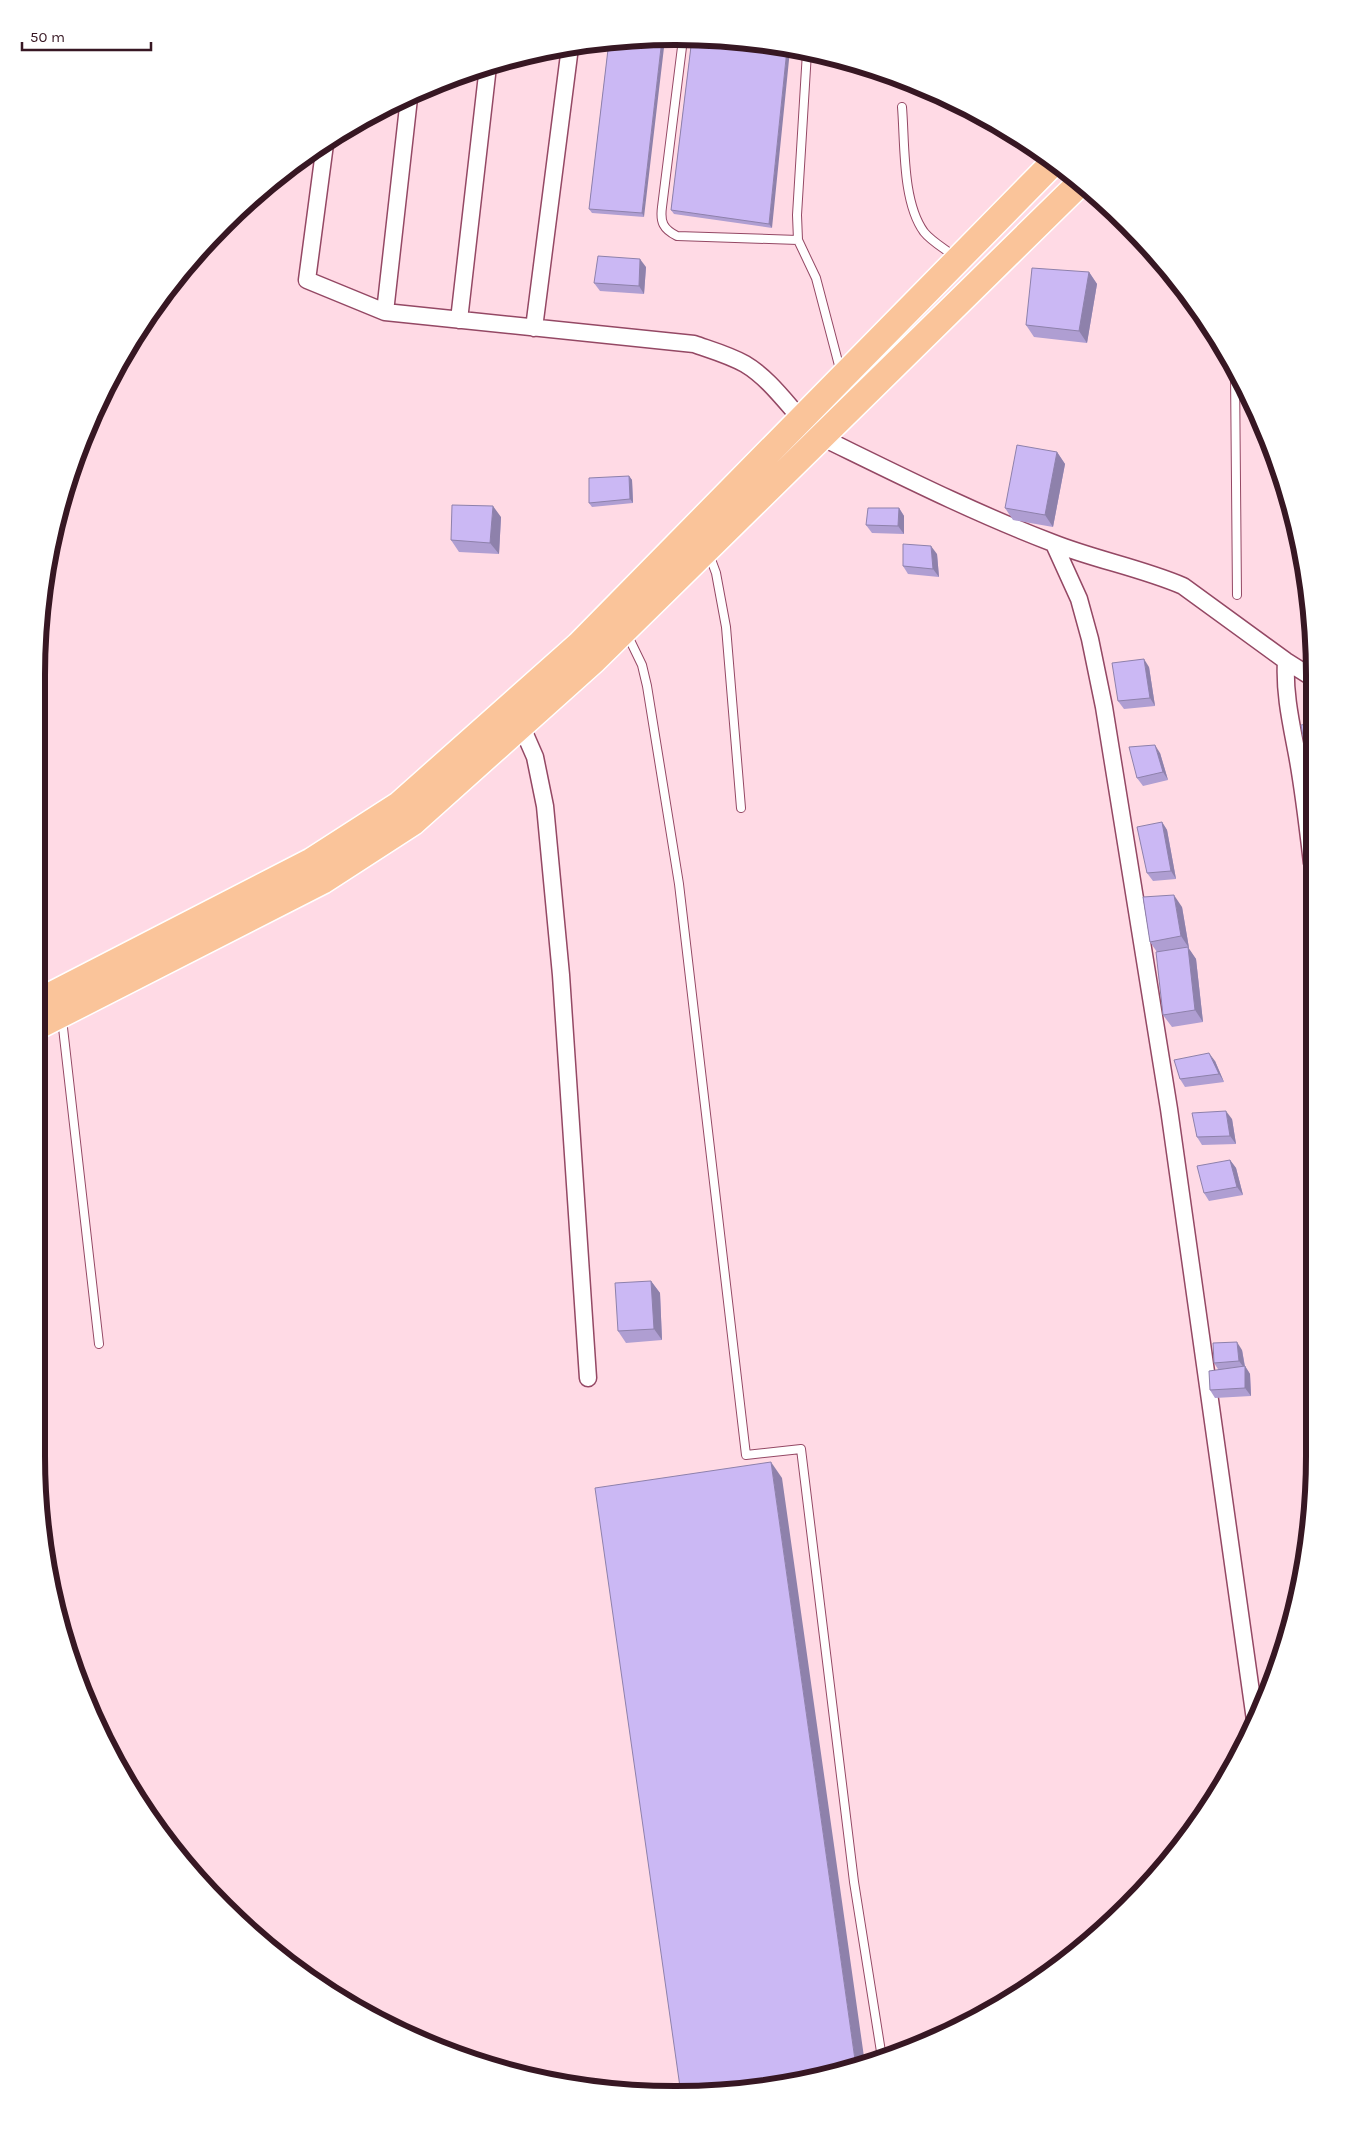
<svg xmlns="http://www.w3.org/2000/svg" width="1351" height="2131" font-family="Karla,sans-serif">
<rect width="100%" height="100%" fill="#ffdae5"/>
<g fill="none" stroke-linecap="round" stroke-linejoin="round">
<defs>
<path id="service" d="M683,39L662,207C660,222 663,229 677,236L798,240
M807,52L797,215L798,240L816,278L841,373
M902,107C905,143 902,202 924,232C931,241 945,249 954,256
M1235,371L1237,595
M709,554L716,573L726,627L741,808
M627,634L642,665L647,686L679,884L746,1455L801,1449L854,1882L882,2058
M62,1019L99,1344"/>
<path id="minor" d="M325,144L307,280L385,312L694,344C711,350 729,355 745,364C767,377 784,400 801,419
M385,312L409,98
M459,320L488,66
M534,328L570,47
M821,437C897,474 974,513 1053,543C1096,560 1141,568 1183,586L1286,661L1313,678
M1054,544L1079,599L1090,639L1104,707L1169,1109L1255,1720
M1286,661C1284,695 1292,727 1298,760C1304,794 1308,829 1312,863
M521,725L535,757L545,806L561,975L588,1378"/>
<path id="trunk" d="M42,1000L312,861L399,805L579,645L1054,162
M42,1024L322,881L413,822L594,660L1080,183"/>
</defs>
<use href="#service" stroke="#944864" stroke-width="10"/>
<use href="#minor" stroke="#944864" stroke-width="19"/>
<use href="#trunk" stroke="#fff" stroke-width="29"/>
<use href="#service" stroke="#fff" stroke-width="8"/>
<use href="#minor" stroke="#fff" stroke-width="16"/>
<use href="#trunk" stroke="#fac49a" stroke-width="26"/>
</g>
<path fill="#af9ed2" d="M692,38L772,228L674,214L671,210Z
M609,41L644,217L592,213L589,209Z
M646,267L644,294L600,291L594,283Z
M1089,272L1097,284L1087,343L1034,337L1026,325Z
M1057,452L1065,464L1053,527L1013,520L1005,508Z
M629,476L632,480L633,503L592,507L589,503Z
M899,508L904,516V534L872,533L866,525Z
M501,517L499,554L459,552L451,540Z
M937,554L939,577L908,574L903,566Z
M1149,667L1155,706L1124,709L1118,701Z
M1313,723V773L1308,765Z
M1160,753L1168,780L1143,786L1137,778Z
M1162,822L1167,830L1176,879L1153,881L1147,873Z
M1182,907L1189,948H1188L1196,959L1203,1022L1172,1027L1163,1015L1157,952L1150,942Z
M1215,1061L1224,1082L1185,1087L1180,1079Z
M1232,1119L1236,1144L1202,1145L1197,1137Z
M1230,1160L1236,1168L1243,1195L1209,1201L1204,1193Z
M651,1281L660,1293L662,1340L626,1343L618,1331Z
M1242,1350L1245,1366L1250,1374L1251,1396L1215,1398L1210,1390L1218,1369L1214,1363Z"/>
<path fill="#8e81ab" d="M662,39H665L644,217L642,213Z
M787,49L790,50L772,228L769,224Z
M640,259L646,267L644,294L639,286Z
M1089,272L1097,284L1087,343L1079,331Z
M1057,452L1065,464L1053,527L1045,515Z
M629,476L632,480L633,503L630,499Z
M493,506L501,517L499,554L490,543Z
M899,508L904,516V534L898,526Z
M931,546L937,554L939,577L933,569Z
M1144,659L1149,667L1155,706L1150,698Z
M1155,745L1160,753L1168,780L1163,772Z
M1162,822L1167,830L1176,879L1171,871Z
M1174,895L1182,907L1189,948L1181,936Z
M1188,947L1196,959L1203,1022L1195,1010Z
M1209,1053L1215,1061L1224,1082L1219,1074Z
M1226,1111L1232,1119L1236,1144L1230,1136Z
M1230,1160L1236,1168L1243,1195L1237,1187Z
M651,1281L660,1293L662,1340L654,1329Z
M1237,1342L1242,1350L1245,1368V1366L1250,1374L1251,1396L1245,1388V1369L1239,1361Z
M771,1462L782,1478L865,2064L856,2067Z"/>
<path fill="#cbb8f4" stroke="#8e81ab" d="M692,38H718L787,49L769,224L671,210Z
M662,39L642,213L589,209L609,41Z
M598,256L640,259L639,286L594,283Z
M1032,268L1089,272L1079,331L1026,325Z
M1017,445L1057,452L1045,515L1005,508Z
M629,476L630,499L589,503V478Z
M452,505L493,506L490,543L451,540Z
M868,508H899L898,526L866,525Z
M903,544L931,546L933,569L903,566Z
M1144,659L1150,698L1118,701L1112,663Z
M1313,723V765H1308L1301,725Z
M1155,745L1163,772L1137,778L1129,747Z
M1162,822L1171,871L1147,873L1137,827Z
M1174,895L1181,936L1150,942L1143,897Z
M1188,947L1195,1010L1163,1015L1156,952Z
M1209,1053L1219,1074L1180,1079L1174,1060Z
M1226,1111L1230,1136L1197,1137L1192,1113Z
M1230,1160L1237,1187L1204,1193L1197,1166Z
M651,1281L654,1329L618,1331L615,1283Z
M1237,1342L1239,1361L1214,1363L1213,1343Z
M1245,1366V1388L1210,1390L1209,1371Z
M771,1462L856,2067L841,2073L681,2094L595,1488Z"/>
<path d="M0 0H1351V2131H0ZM675 45H676A630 630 0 0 1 1306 675V1456A630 630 0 0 1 676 2086H675A630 630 0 0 1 45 1456V675A630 630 0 0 1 675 45Z" fill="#fff" fill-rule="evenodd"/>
<path fill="none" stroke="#371723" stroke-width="6" d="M675 45H676A630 630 0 0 1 1306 675V1456A630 630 0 0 1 676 2086H675A630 630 0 0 1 45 1456V675A630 630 0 0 1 675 45Z"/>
<path d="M22 42v8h129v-8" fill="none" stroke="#371723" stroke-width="2.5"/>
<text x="30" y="42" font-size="15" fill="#371723" stroke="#ffffff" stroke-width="4" paint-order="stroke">50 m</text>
</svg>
